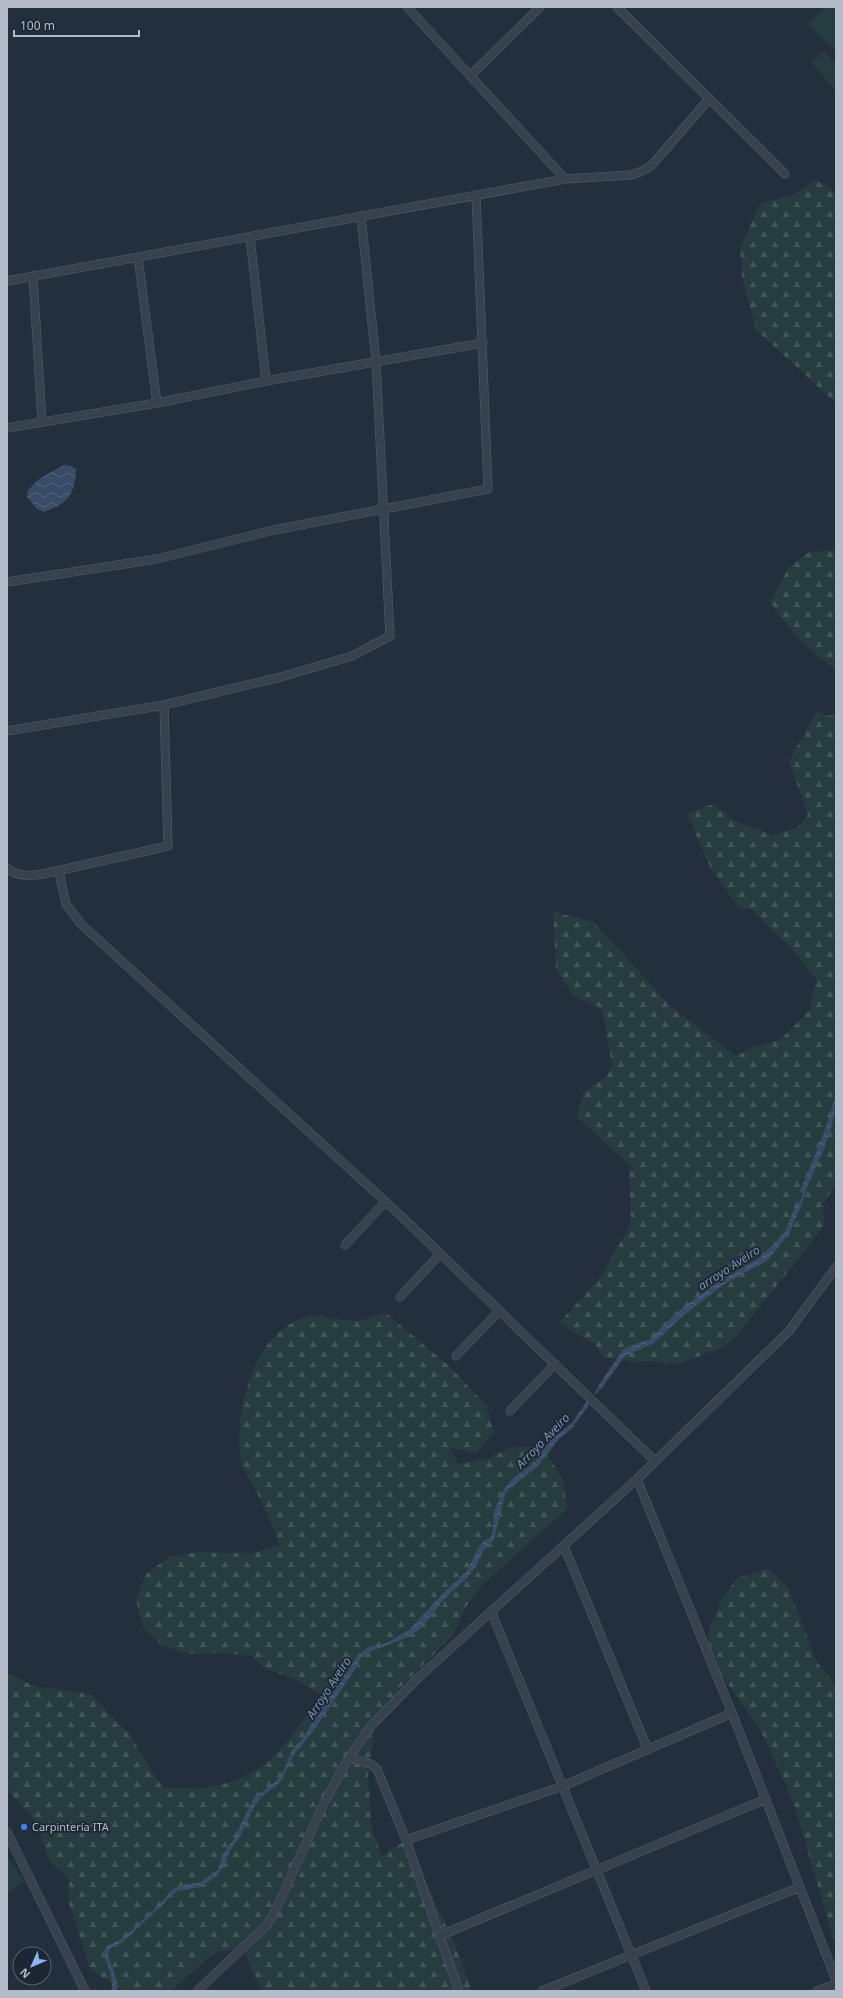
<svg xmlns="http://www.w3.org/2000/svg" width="843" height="1998" font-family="'Noto Sans',sans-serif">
<defs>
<pattern id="forest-firs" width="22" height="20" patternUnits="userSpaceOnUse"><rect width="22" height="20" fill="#263c3f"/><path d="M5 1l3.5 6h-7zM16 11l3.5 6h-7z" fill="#435659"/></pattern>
<pattern id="water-waves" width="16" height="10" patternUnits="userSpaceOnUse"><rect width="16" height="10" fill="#394c67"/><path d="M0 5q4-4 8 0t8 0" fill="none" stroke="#53647b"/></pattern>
</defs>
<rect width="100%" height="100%" fill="#242f3e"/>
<path fill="url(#forest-firs)" d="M815,180L828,186L836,194V403L756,330L742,276L740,248L760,204L767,201L792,196Z
M836,550V670C809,651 788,629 770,602L789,567L809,552Z
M817,711L829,716L836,714V1184L823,1204L825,1225L734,1339L722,1348L678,1364L649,1361L633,1362L602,1357L595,1344L559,1323L599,1279L631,1224L629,1165L577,1117L583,1093L607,1076L612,1065L602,1009L572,995L556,968L553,912L594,922L671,1007L736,1056L754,1047L781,1039L810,1010L812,994L817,981L794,951L751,909H740L710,867L687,814L713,804L733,820L772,835L797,828L808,815L789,761Z
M386,1313L448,1365L487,1406L494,1432L477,1453L450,1448L458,1464L486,1459L513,1447H542L563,1479L567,1509L482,1585L465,1608L453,1635L397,1691L385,1716L375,1725L368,1775L372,1830L382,1856L406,1840L455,1945L472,1991H261L243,1948L215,1952L173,1989L168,1991H125L120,1989L90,1969L68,1901L69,1880L63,1872L52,1864L47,1856L39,1828L32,1817L7,1790V1673L34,1686L91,1694L130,1735L162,1787C226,1792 261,1779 299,1726C306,1716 315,1707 321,1696L297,1680L264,1668L252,1656L221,1653L190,1654L162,1646L143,1627L136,1600L146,1574L169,1557L197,1552L253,1553L280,1545C273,1528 266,1511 258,1495C253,1485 244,1473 241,1462C233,1422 250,1349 287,1326C294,1321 303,1318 311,1314L329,1318L357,1321Z
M768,1569L788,1587L817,1662L836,1686V1949L797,1814L786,1785L761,1731L711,1660L708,1633L720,1602L737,1578Z"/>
<path fill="#263c3f" d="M825,7H836V51L808,24Z
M824,51L836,64L835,90L811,62Z
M7,1857L25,1881L7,1894Z"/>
<path fill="url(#water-waves)" d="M64,465L71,466L76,469C75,494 68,504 44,512L37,509L27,497L28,490L39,479Z
M836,1095C836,1130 817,1163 804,1194L800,1192L823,1135Z
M797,1201L802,1204L789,1234L767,1261L726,1283L684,1315L654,1343L625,1356L601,1389L598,1386L622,1351L627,1347L650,1339L677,1312L718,1282L761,1257L785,1232Z
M588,1399L590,1401L587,1408L571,1429L559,1439L537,1467L510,1488L505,1494L494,1540L483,1551L477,1565L468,1577L448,1595L420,1629L406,1638L369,1652L361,1658L354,1671L314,1730L293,1756L281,1781L276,1786L262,1796L254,1807L239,1838L230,1850L223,1868L215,1877L201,1887L177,1891L123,1942L111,1948L108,1953L109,1958L117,1981V1991H112L111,1974L103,1954L106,1947L123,1938L158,1906L173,1889L187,1884L199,1883L218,1870L223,1854L233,1840L254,1798L274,1783L283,1772L292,1750L306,1734L319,1710L343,1679L358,1655L368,1647L387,1643L409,1630L447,1589L466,1572L479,1547L484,1541L491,1537L493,1529L494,1511L504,1489L514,1477L535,1462L549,1441L572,1423Z"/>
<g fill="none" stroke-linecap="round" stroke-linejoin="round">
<path stroke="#394c67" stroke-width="2.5" d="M800,1205L805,1191
M596,1393L600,1386"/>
<defs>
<path id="minor" d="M407,7L565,179
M617,7L785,174
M470,76L540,7
M250,237L266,381
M138,257L157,403
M33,276L42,422
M7,281L565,179L631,175L640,172L651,166L709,99
M7,428L157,403L266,381L483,343
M7,582L157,559L274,530L488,489L476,195
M7,731L164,705L281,677L352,656L390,636L376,362L361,216
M7,868C18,877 29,876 43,874L168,846L164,705
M59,872L66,904L81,924L398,1213L655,1461
M345,1245L385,1202
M400,1297L440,1254
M456,1356L499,1311
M510,1411L555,1364
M637,1479L732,1713L836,1980
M564,1546L648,1750
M491,1611L646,1991
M349,1758L371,1764L377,1769L406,1840L459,1991
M7,1832L85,1991
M406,1840L563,1786L732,1713
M439,1936L766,1799
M197,1991L266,1926L273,1916L325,1801L349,1758L370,1727L418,1678L637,1479L789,1331L836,1267
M542,1991L800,1887
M817,1991L836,1984"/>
</defs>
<use href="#minor" stroke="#565f6c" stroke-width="9"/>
<use href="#minor" stroke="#38414e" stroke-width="8"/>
</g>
<circle fill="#3f7fe0" stroke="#1d2633" stroke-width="1.5" cx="24" cy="1827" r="4"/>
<g text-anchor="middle" stroke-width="3.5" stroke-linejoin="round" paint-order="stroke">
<g font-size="11" fill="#b4bcc9" stroke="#1d2633" text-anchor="start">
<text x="32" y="1831">Carpintería ITA</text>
</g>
<g font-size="12" font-style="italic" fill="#7c92b1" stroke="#1d2633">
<text transform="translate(729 1268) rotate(-33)" y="4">arroyo Aveiro</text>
<text transform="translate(543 1441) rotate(-46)" y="4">Arroyo Aveiro</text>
<text transform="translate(329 1688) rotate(-57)" y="4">Arroyo Aveiro</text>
</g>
</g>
<rect width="843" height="1998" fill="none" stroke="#b4bcc9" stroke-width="16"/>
<g transform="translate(32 1966) rotate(225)"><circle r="19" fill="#1d2633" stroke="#59626f"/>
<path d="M0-3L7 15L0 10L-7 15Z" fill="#8ab4f8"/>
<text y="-6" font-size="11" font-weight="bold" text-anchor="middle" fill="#b4bcc9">N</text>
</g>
<path d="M14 30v6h125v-6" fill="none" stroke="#b4bcc9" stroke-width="2"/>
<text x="20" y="30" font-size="12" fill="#b4bcc9" stroke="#1d2633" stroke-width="3" paint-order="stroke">100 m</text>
</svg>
